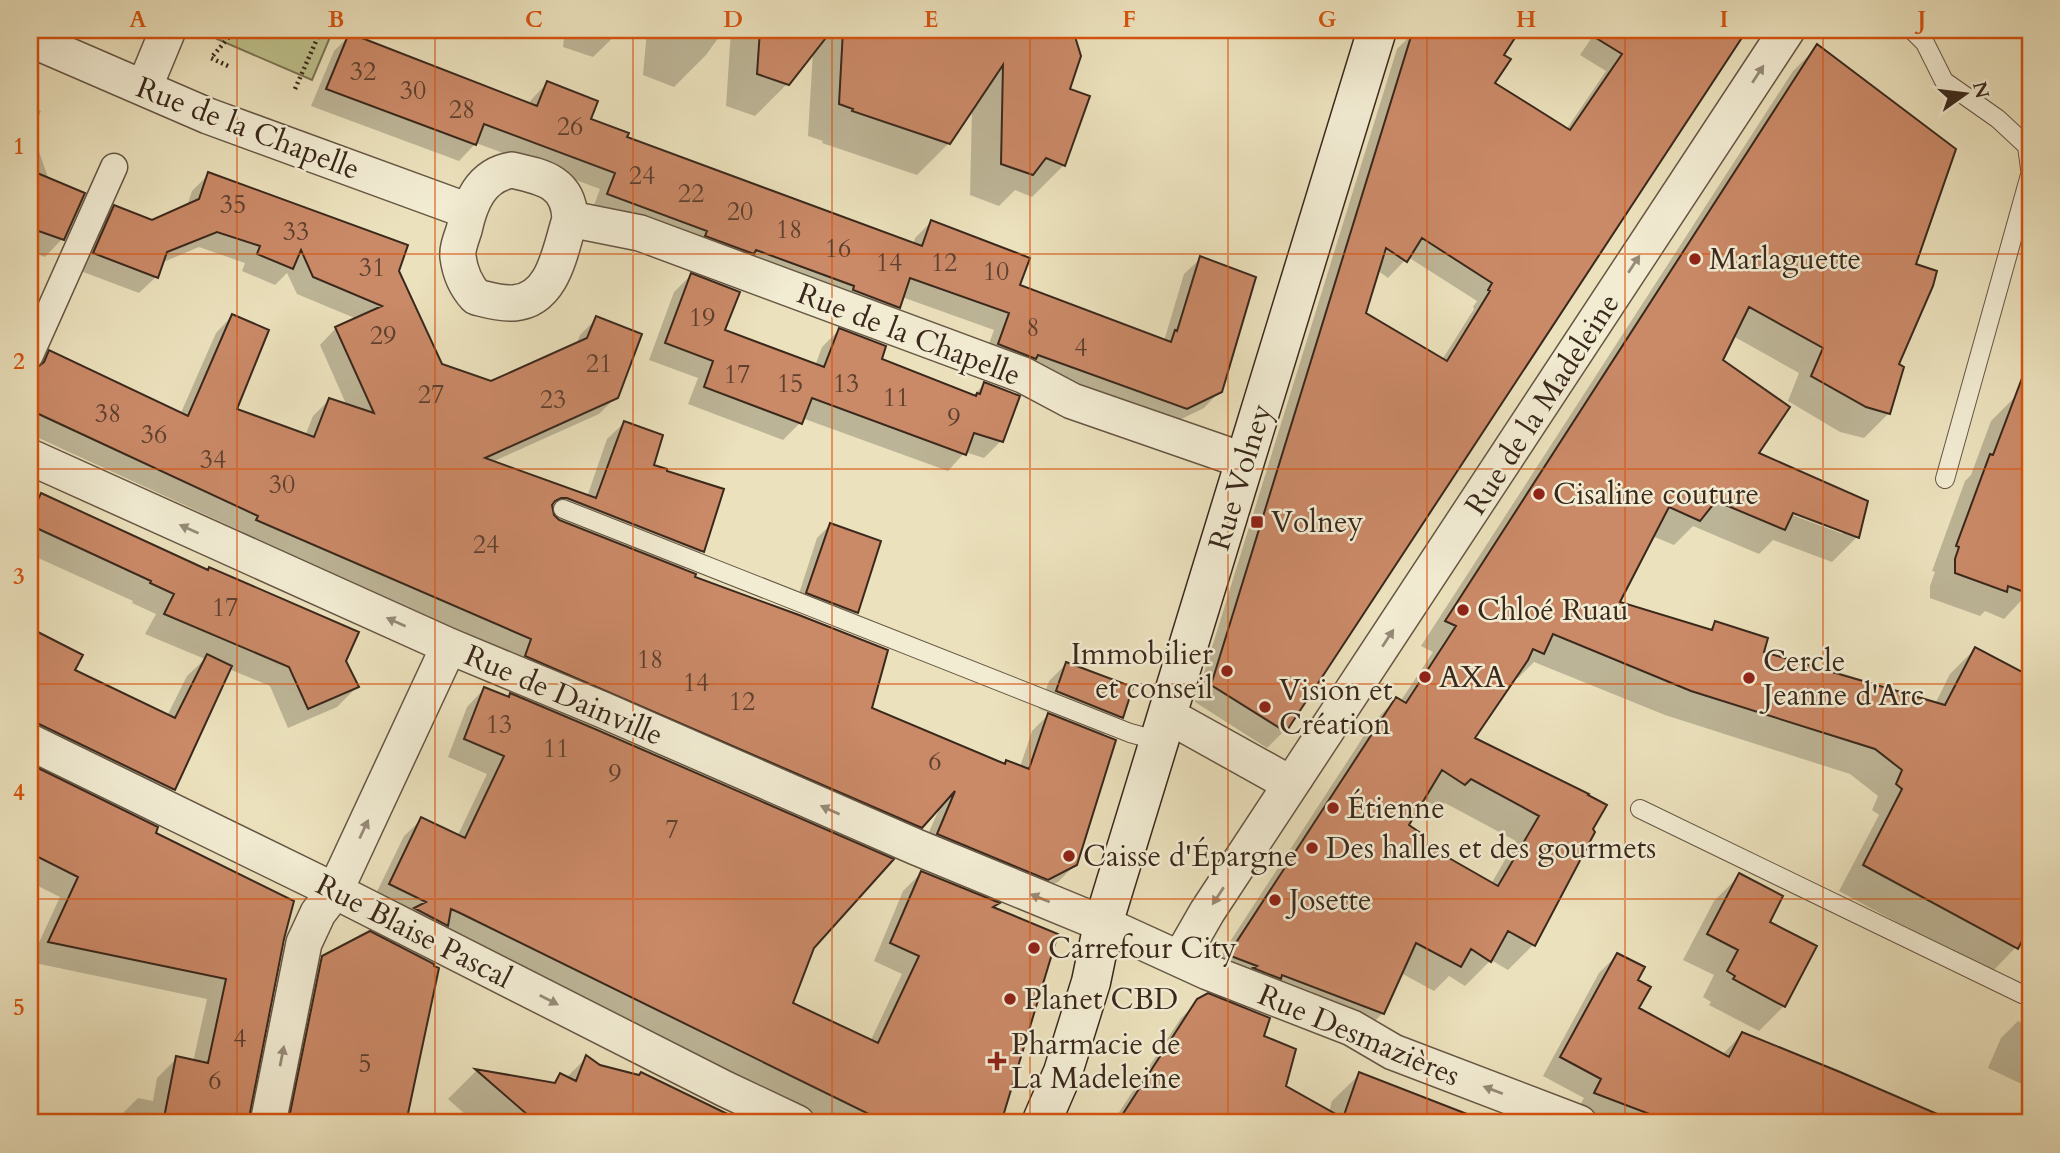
<svg xmlns="http://www.w3.org/2000/svg" width="2060" height="1153" font-family="Cardo,serif">
<rect width="100%" height="100%" fill="#ebe1bc"/>
<filter id="stains"><feTurbulence type="fractalNoise" baseFrequency=".00286" numOctaves="4"/><feColorMatrix values="0 0 0 0 .2 0 0 0 0 .09 0 0 0 0 .02 0 0 0 .5 -.17"/></filter>
<radialGradient id="worn" r=".72"><stop offset=".6" stop-color="#630" stop-opacity="0"/><stop offset="1" stop-color="#630" stop-opacity=".3"/></radialGradient>
<path fill="#bec18c" stroke="#7c7454" stroke-width="2" d="M221,30H333L312,80L217,39Z"/>
<path fill="#0003" fill-rule="evenodd" d="M565,30H621L593,57L563,47Z
M647,30H724L706,55L674,87L643,75Z
M731,30H1077L1074,39L1067,91L1064,165L1032,197L1015,190L999,206L970,195L972,109L949,143L917,175L822,143L823,141L808,136L813,51L787,84L755,116L726,106Z
M1436,30H1517L1501,55L1493,83L1566,130L1606,71L1580,55L1597,30H1746L1284,731L1267,748L1195,702L1397,49L1414,32L1429,41ZM1408,257L1477,301L1473,307L1474,309L1442,360L1364,313L1377,270L1388,278Z
M350,35L529,105L531,100L547,83L589,120L625,139L913,245L915,238L931,222L1018,286L1164,341L1184,274L1201,258L1220,391L1204,408L1169,425L983,360L994,330L902,297L898,307L882,323L592,211L600,189L476,143L459,161L311,106L334,51Z
M1818,46L1913,265L1889,413L1864,438L1840,432L1788,401L1799,373L1733,336L1720,360L1756,453L1857,537L1832,562L1773,540L1759,554L1693,526L1674,545L1652,536L1618,603L1708,631L1716,623L1762,653L1935,704L1950,674L1975,649L2030,678V921L2016,947L1991,973L1839,891L1879,815L1872,810L1878,796L1850,774L1665,715L1534,662L1518,678L1515,677L1472,739L1593,832L1533,945L1508,970L1491,960L1465,986L1449,976L1434,991L1401,973L1383,1013L1357,1038L1205,980L1371,725L1396,699L1400,702L1433,652L1421,646L1793,71ZM1785,509L1843,530V534L1784,512ZM1423,798L1439,809L1445,803L1516,841L1491,884L1419,843L1406,826Z
M30,106L41,111L32,132L49,180L62,239L45,257L30,251Z
M209,174L397,272L441,366L491,383L576,345L580,335L597,318L616,397L599,414L492,462L587,497L607,439L624,423L652,466L665,472L722,490L702,551L683,570L870,709L1004,765L1007,762L1020,767L1032,731L1050,713L1039,709L1049,681L1066,664L1121,717L1102,736L1076,864L1058,882L1030,895L921,850L941,805L904,843L241,537L243,532L30,434V372L32,373L50,352L180,415L216,333L232,316L234,410L305,436L313,416L329,400L347,406L320,345L336,328L357,319L297,294L287,273L275,285L242,271L245,263L199,247L161,263L156,277L139,293L78,270L98,224L115,207L152,222L187,206L192,191Z
M691,275L723,331L815,366L822,347L839,330L879,360L973,396L984,384L1001,441L984,458L965,452L948,471L802,418L800,423L783,440L688,404L698,378L649,360L674,292Z
M2016,396L2030,401V591L2004,619L1985,611L1980,616L1930,598V586L1935,572L1932,571L1965,481L1971,475L1991,421Z
M30,488L35,490L34,492L117,529L344,661L357,687L337,707L288,728L270,686L229,669L174,789L154,809L30,749V630L80,656L73,671L167,716L187,676L205,659L145,634L156,614L132,603L133,601L36,557L30,571Z
M830,525L857,612L844,625L795,606L817,538Z
M484,689L813,947L790,1003L870,1042L902,974L874,961L903,891L921,873L997,904L992,908L1055,935L999,1123H834L441,930L372,902L404,836L422,819L457,837L487,774L448,757L467,707Z
M30,766L156,828L153,834L283,939L247,1123H117L118,1118L138,1098L153,1101L157,1078L177,1058L193,1062L207,999L30,962L60,897L30,882Z
M1739,876L1767,923L1784,1006L1759,1031L1709,1005L1711,1002L1703,997L1714,975L1683,960L1714,901Z
M1617,955L1635,981L1637,1009L1722,1055L1742,1034L1894,1097L1946,1123H1609L1577,1111L1584,1098L1543,1076L1599,973Z
M323,957L437,969L404,1123H274L303,977Z
M1199,1001L1262,1037L1284,1087L1329,1112L1332,1101L1360,1074L1491,1123H1112L1181,1018Z
M2018,1021L2030,1027V1088L1988,1068L2001,1038Z
M586,1058L599,1066L711,1122L710,1123H475L448,1099L476,1071L552,1084L561,1075L566,1078Z"/>
<path fill="#ca8967" stroke="#3a281c" stroke-width="2" fill-rule="evenodd" d="M760,30H832L789,85L757,74Z
M843,30H1073L1081,56L1070,89L1090,96L1065,166L1046,158L1033,175L1001,164L1003,65L950,144L852,111L853,109L839,104Z
M1413,30H1520L1504,55L1511,59L1495,83L1570,130L1622,54L1583,30H1747L1286,732L1211,685ZM1422,238L1492,283L1488,290L1490,291L1447,361L1366,313L1386,248L1407,262Z
M349,33L537,106L547,81L598,101L591,119L629,133L627,137L922,246L931,220L1030,258L1020,285L1171,342L1175,330L1177,331L1200,256L1256,277L1222,392L1187,409L1038,355L1036,359L998,344L1009,313L910,278L900,308L853,290L854,286L756,250L754,254L705,236L707,231L607,194L615,173L484,124L476,145L326,89Z
M1817,44L1956,149L1916,264L1937,271L1933,286L1899,364L1904,367L1890,414L1866,407L1811,376L1823,348L1749,307L1723,360L1790,407L1759,453L1868,501L1859,538L1793,513L1785,530L1716,501L1700,521L1669,507L1620,602L1712,630L1715,621L1768,638L1764,652L1945,705L1975,647L2030,676V925L2018,949L1863,865L1902,789L1896,784L1902,770L1875,749L1691,691L1553,634L1544,654L1533,649L1528,660L1475,738L1589,794L1588,795L1607,805L1593,829L1595,832L1535,946L1508,931L1491,962L1471,949L1461,967L1416,943L1384,1014L1282,975L1281,979L1253,968L1257,966L1228,955L1396,697L1406,703L1456,626L1445,621ZM1442,770L1465,785L1471,779L1539,816L1498,886L1421,842L1425,836L1409,825Z
M30,170L85,193L64,240L30,228Z
M208,172L408,245L399,271L442,364L491,381L587,338L596,316L642,334L618,398L485,458L596,498L624,421L663,435L654,465L667,469V471L724,489L704,552L567,498H561L555,501L552,505L554,515L559,520L696,574L695,577L799,615L888,650L872,708L1005,764L1006,760L1029,769L1048,713L1116,740L1077,865L1048,880L937,834L955,791L922,828L525,656L531,639L256,520L258,516L30,410V382L35,369L44,362L49,350L188,416L232,314L269,330L237,409L314,437L329,398L374,413L335,327L382,306L313,277L301,250L293,269L257,254L260,246L217,232L167,252L158,278L93,253L114,205L152,220L199,199Z
M691,273L740,292L725,330L824,367L839,328L886,346L882,359L976,396L977,393L980,394L984,382L1020,396L1003,442L974,433L966,455L812,398L802,424L704,387L713,361L665,343Z
M2027,365L2030,366V594L2008,586L2007,592L1955,573V559L1959,547L1956,546L1990,454L1993,455Z
M41,493L208,570L209,567L359,632L346,661L359,687L308,709L289,667L164,614L174,594L150,583L151,581L30,525V517Z
M830,523L881,541L858,613L806,593Z
M30,628L83,655L75,670L175,718L207,654L232,666L175,790L39,724L30,722Z
M1066,662L1133,687L1123,718L1056,691Z
M484,687L509,697L510,693L595,729L894,859L814,948L793,1003L878,1043L919,956L890,943L921,871L1000,903L993,907L1058,934L1001,1123H887L460,913L451,909L448,926L414,908L426,902L389,884L421,817L465,838L504,756L464,739Z
M30,764L158,827L156,833L294,901L284,939L248,1123H163L176,1056L208,1063L226,979L48,942L78,877L30,853Z
M1739,873L1783,896L1770,922L1817,946L1785,1007L1733,979L1735,976L1727,971L1738,950L1707,934Z
M370,931L434,964V966L439,968L406,1123H288L322,956Z
M1617,953L1645,967L1638,980L1651,987L1639,1008L1729,1057L1742,1032L1840,1072L1958,1123H1673L1594,1093L1601,1079L1560,1057Z
M1208,993L1270,1018L1264,1036L1296,1049L1286,1086L1343,1118L1359,1072L1485,1121V1123H1117L1197,999Z
M586,1055L600,1065L639,1075L641,1072L746,1123H537L475,1069L555,1083L560,1073L576,1081Z"/>
<g fill="none" stroke-linecap="round" stroke-linejoin="round">
<defs>
<path id="service" d="M1912,30L1925,43L1944,81L1998,119L2027,146L2030,169
M1945,479L2030,175
M563,509L1130,733L1159,741
M1640,809L2022,994L2030,996"/>
<path id="pedestrian" d="M30,355L114,167"/>
<path id="minor" d="M30,39L208,116L468,211
M144,88L168,30
M512,170C543,177 569,182 570,219C560,250 554,300 514,303C501,304 488,300 476,297C466,286 460,273 458,257C457,249 461,239 464,230C470,202 481,175 512,170Z
M570,219L640,233L1023,375L1072,401L1245,461
M30,457L449,646L603,710L916,847L1103,924L1208,972L1352,1028L1393,1052L1579,1123
M1167,715L1282,779L1296,777
M30,742L335,891L725,1089L797,1123
M1180,959L1207,912L1787,30
M268,1123L304,943L318,913L335,891L449,646"/>
<path id="secondary" d="M1041,1123L1063,1072L1091,982L1103,924L1377,30"/>
</defs>
<use href="#service" stroke="#665644" stroke-width="20"/>
<use href="#pedestrian" stroke="#665644" stroke-width="29"/>
<use href="#minor" stroke="#665644" stroke-width="38"/>
<use href="#secondary" stroke="#3a281c" stroke-width="41"/>
<path stroke="#3a281c" stroke-width="4.5" stroke-dasharray="2 3.5" stroke-linecap="butt" d="M228,66L211,58L228,38L238,30
M295,89L321,30"/>
<use href="#service" stroke="#f2ecd3" stroke-width="18"/>
<use href="#pedestrian" stroke="#f2ecd3" stroke-width="26"/>
<use href="#minor" stroke="#f2ecd3" stroke-width="35"/>
<use href="#secondary" stroke="#f2ecd3" stroke-width="38"/>
</g>
<defs><path id="oneway-solid" d="M-6-.8H1V-3.2L6.5 0L1 3.2V.8H-6Z" transform="scale(1.75)"/></defs>
<g fill="#968a78">
<use href="#oneway-solid" transform="translate(1758 74) rotate(-57)"/>
<use href="#oneway-solid" transform="translate(1634 264) rotate(-57)"/>
<use href="#oneway-solid" transform="translate(189 529) rotate(-156)"/>
<use href="#oneway-solid" transform="translate(396 622) rotate(-156)"/>
<use href="#oneway-solid" transform="translate(1388 638) rotate(-57)"/>
<use href="#oneway-solid" transform="translate(830 810) rotate(-156)"/>
<use href="#oneway-solid" transform="translate(364 829) rotate(-65)"/>
<use href="#oneway-solid" transform="translate(1218 896) rotate(123)"/>
<use href="#oneway-solid" transform="translate(1040 898) rotate(-158)"/>
<use href="#oneway-solid" transform="translate(549 1000) rotate(27)"/>
<use href="#oneway-solid" transform="translate(282 1056) rotate(-79)"/>
<use href="#oneway-solid" transform="translate(1493 1090) rotate(-159)"/>
</g>
<path fill="none" stroke="#d7540e" stroke-width="2" stroke-opacity="0.55" d="M237,30V1123M435,30V1123M633,30V1123M832,30V1123M1030,30V1123M1228,30V1123M1427,30V1123M1625,30V1123M1823,30V1123M30,254H2030M30,469H2030M30,684H2030M30,899H2030"/>
<g fill="#8f2418" stroke="#f2ecd3" stroke-width="2.5">
<circle cx="1695" cy="259" r="7"/>
<circle cx="1539" cy="494" r="7"/>
<rect x="1250" y="515" width="14" height="14" rx="3.5"/>
<circle cx="1463" cy="610" r="7"/>
<circle cx="1227" cy="671" r="7"/>
<circle cx="1425" cy="677" r="7"/>
<circle cx="1749" cy="678" r="7"/>
<circle cx="1265" cy="707" r="7"/>
<circle cx="1333" cy="808" r="7"/>
<circle cx="1312" cy="848" r="7"/>
<circle cx="1069" cy="856" r="7"/>
<circle cx="1275" cy="900" r="7"/>
<circle cx="1034" cy="948" r="7"/>
<circle cx="1010" cy="999" r="7"/>
<path d="M993.5 1050.5h7v7h7v7h-7v7h-7v-7h-7v-7h7z"/>
</g>
<g text-anchor="middle" stroke-width="5" stroke-linejoin="round" paint-order="stroke">
<g font-size="26" fill="#5e402f">
<text x="363" y="80">32</text>
<text x="413" y="99">30</text>
<text x="462" y="118">28</text>
<text x="570" y="135">26</text>
<text x="642" y="184">24</text>
<text x="691" y="202">22</text>
<text x="233" y="213">35</text>
<text x="740" y="220">20</text>
<text x="789" y="238">18</text>
<text x="296" y="240">33</text>
<text x="838" y="257">16</text>
<text x="889" y="271">14</text>
<text x="944" y="271">12</text>
<text x="372" y="276">31</text>
<text x="996" y="280">10</text>
<text x="702" y="326">19</text>
<text x="1033" y="336">8</text>
<text x="383" y="344">29</text>
<text x="1081" y="356">4</text>
<text x="599" y="372">21</text>
<text x="737" y="383">17</text>
<text x="790" y="392">15</text>
<text x="846" y="392">13</text>
<text x="431" y="403">27</text>
<text x="896" y="406">11</text>
<text x="553" y="408">23</text>
<text x="108" y="422">38</text>
<text x="954" y="426">9</text>
<text x="154" y="443">36</text>
<text x="213" y="468">34</text>
<text x="282" y="493">30</text>
<text x="486" y="553">24</text>
<text x="225" y="616">17</text>
<text x="650" y="668">18</text>
<text x="696" y="691">14</text>
<text x="742" y="710">12</text>
<text x="499" y="733">13</text>
<text x="556" y="757">11</text>
<text x="935" y="770">6</text>
<text x="615" y="782">9</text>
<text x="672" y="838">7</text>
<text x="240" y="1047">4</text>
<text x="365" y="1072">5</text>
<text x="215" y="1089">6</text>
</g>
<g font-size="30" fill="#3a281c" stroke="#f2ecd3">
<text transform="translate(248 128) rotate(21)" y="10">Rue de la Chapelle</text>
<text transform="translate(909 334) rotate(21)" y="10">Rue de la Chapelle</text>
<text transform="translate(1542 404) rotate(-57)" y="10">Rue de la Madeleine</text>
<text transform="translate(1240 477) rotate(-73)" y="10">Rue Volney</text>
<text transform="translate(564 695) rotate(23)" y="10">Rue de Dainville</text>
<text transform="translate(414 931) rotate(27)" y="10">Rue Blaise Pascal</text>
<text transform="translate(1359 1035) rotate(23)" y="10">Rue Desmazières</text>
</g>
<g font-size="30" fill="#3a281c" stroke="#f2ecd3" text-anchor="start">
<text x="1709" y="269">Marlaguette</text>
<text x="1553" y="504">Cisaline couture</text>
<text x="1271" y="532">Volney</text>
<text x="1477" y="620">Chloé Ruau</text>
<text x="1213" y="664" text-anchor="end">Immobilier<tspan x="1213" dy="34">et conseil</tspan></text>
<text x="1763" y="671">Cercle<tspan x="1763" dy="34">Jeanne d'Arc</tspan></text>
<text x="1439" y="687">AXA</text>
<text x="1279" y="700">Vision et<tspan x="1279" dy="34">Création</tspan></text>
<text x="1347" y="818">Étienne</text>
<text x="1326" y="858">Des halles et des gourmets</text>
<text x="1083" y="866">Caisse d'Épargne</text>
<text x="1289" y="910">Josette</text>
<text x="1048" y="958">Carrefour City</text>
<text x="1024" y="1009">Planet CBD</text>
<text x="1011" y="1054">Pharmacie de<tspan x="1011" dy="34">La Madeleine</tspan></text>
</g>
</g>
<rect width="2060" height="1153" fill="none" stroke="#ebe1bc" stroke-width="77"/>
<g transform="translate(1965 94) rotate(76)" stroke="#f2ecd3" stroke-width="5" paint-order="stroke">
<path d="M0-5L12 26L0 18L-12 26Z" fill="#3a281c"/>
<text y="-10" font-size="19" font-weight="bold" text-anchor="middle" fill="#3a281c">N</text>
</g>
<rect x="38" y="38" width="1984" height="1076" fill="none" stroke="#d7540e" stroke-width="2.5"/>
<g font-size="23" text-anchor="middle" font-weight="bold" fill="#d7540e">
<text x="138" y="27">A</text>
<text x="336" y="27">B</text>
<text x="534" y="27">C</text>
<text x="733" y="27">D</text>
<text x="931" y="27">E</text>
<text x="1129" y="27">F</text>
<text x="1327" y="27">G</text>
<text x="1526" y="27">H</text>
<text x="1724" y="27">I</text>
<text x="1922" y="27">J</text>
<text x="19" y="154">1</text>
<text x="19" y="369">2</text>
<text x="19" y="584">3</text>
<text x="19" y="800">4</text>
<text x="19" y="1015">5</text>
</g>
<rect width="100%" height="100%" filter="url(#stains)"/>
<rect width="100%" height="100%" fill="url(#worn)"/>
</svg>
